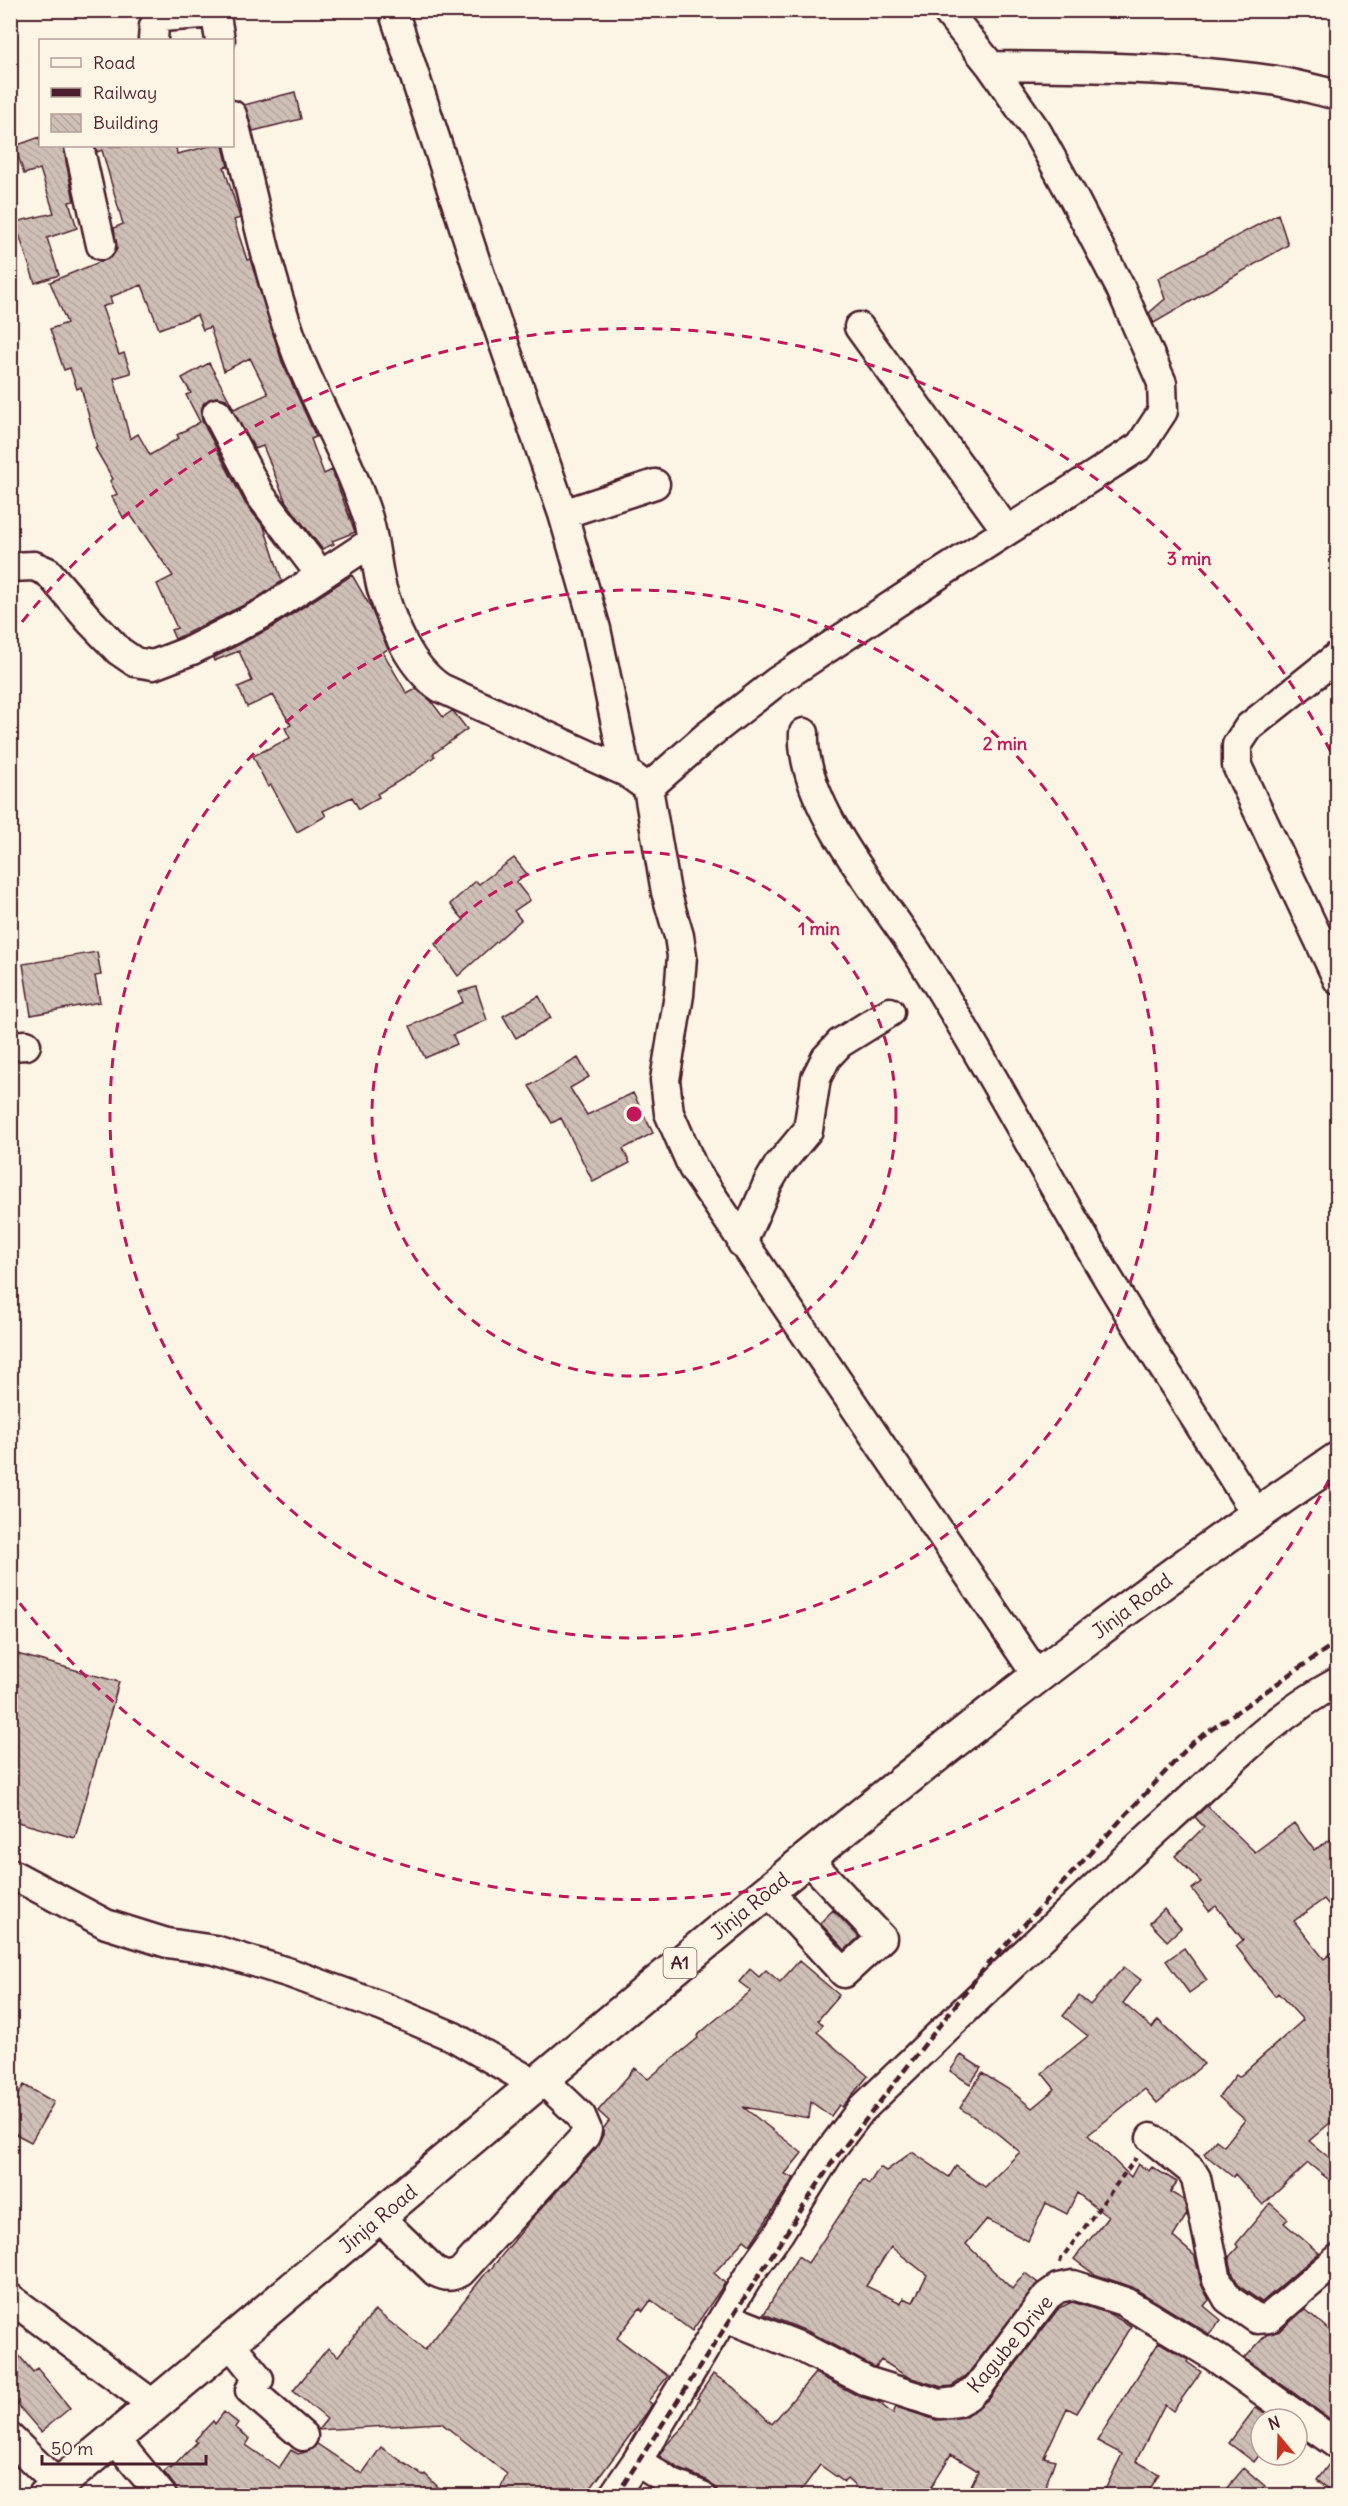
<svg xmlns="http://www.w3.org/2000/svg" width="1348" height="2506" font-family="Delius,sans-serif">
<defs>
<pattern id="building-back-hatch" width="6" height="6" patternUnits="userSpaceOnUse" patternTransform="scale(1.5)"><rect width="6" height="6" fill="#cfc0b7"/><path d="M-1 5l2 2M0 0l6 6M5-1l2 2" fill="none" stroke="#b3a59e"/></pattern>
</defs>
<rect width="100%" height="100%" fill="#fcf5e5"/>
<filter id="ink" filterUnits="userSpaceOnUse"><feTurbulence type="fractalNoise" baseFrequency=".0167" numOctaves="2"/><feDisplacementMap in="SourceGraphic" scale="12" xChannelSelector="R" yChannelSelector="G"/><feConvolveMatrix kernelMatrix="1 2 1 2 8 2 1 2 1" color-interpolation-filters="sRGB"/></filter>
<g filter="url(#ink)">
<path fill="url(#building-back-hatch)" stroke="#4a1f2b" stroke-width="1.5" fill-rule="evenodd" d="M295,92L301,119L253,131L244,105Z
M40,137V146H63L74,201L69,202L77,228L47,238L59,275L35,283L15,222L54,213L40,169L24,174L15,146Z
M96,146H176L177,154L210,146H223L228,166L224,167L240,218L234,220L247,260L250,259L282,362L316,437L311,439L324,474L332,470L355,532L332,541L334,544L322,549L286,502L263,446L255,449L226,399L218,397L209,399L203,404L201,412L202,421L245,503L264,527L282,581L254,600L175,639L171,630L177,628L157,584L173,576L130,514L123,517L112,497L117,494L110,481L113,479L95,448L97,447L81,387L77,389L70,368L64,370L50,329L67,323L50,282L112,257L117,249L114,228L123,224L102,150L97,152ZM142,285L159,329L197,315L203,330L210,327L224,371L250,358L268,394L234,409L209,363L182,378L191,393L186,395L200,422L177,435L179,438L150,455L138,434L130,439L114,378L131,373L124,353L119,355L102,307L112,303L110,297Z
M1278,214L1288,245L1154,323L1149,313L1165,299L1158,278Z
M352,575L370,606L388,649L383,652L407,694L416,689L431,701L443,717L452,711L454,712L467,729L433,754L435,756L414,772L377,794L379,797L359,809L352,797L323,811L326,816L297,832L271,785L268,787L253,756L290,738L285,728L291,725L273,695L247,707L238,687L252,681L239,651L214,661L213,658L271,628Z
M514,858L527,874L516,882L530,900L514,911L521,920L458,976L435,944L464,920L450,904L476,881L479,884Z
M97,952L101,975L95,976L100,1002L31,1015L23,964Z
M476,987L487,1020L453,1035L457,1044L425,1058L410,1026L463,1002L459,992Z
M539,996L551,1018L516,1038L503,1016Z
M578,1058L589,1077L570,1088L587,1115L633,1093L653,1133L623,1149L630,1163L593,1182L561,1118L552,1123L529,1086Z
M10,1652L119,1682L75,1838L10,1820Z
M1207,1806L1255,1852L1294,1823L1314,1850L1338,1835V1916L1324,1899L1294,1921L1324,1959L1338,1948V2116L1309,2141L1338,2165V2187L1308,2163L1263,2205L1235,2174L1233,2177L1204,2154L1216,2140L1224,2146L1245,2120L1219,2097L1236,2075L1239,2077L1303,2020L1278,1993L1275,1996L1236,1946L1243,1940L1216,1906L1209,1911L1192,1889L1201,1882L1175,1856L1204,1827L1195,1817Z
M1164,1909L1181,1928L1167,1941L1150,1923Z
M833,1910L859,1937L845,1950L820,1923Z
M1184,1948L1207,1980L1189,1993L1166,1961Z
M799,1961L839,1995L818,2020L823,2025L817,2032L868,2076L842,2107L839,2105L831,2116L811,2102L809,2118L743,2107L802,2153L785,2174L794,2178L750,2245L744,2240L714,2273L725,2283L692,2331L651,2300L643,2311L640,2308L617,2338L668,2376L648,2401L652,2404L648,2411L585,2496H497L507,2474L441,2423L318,2430L327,2419L293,2391L328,2348L338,2356L375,2310L425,2350L489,2269L490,2270L530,2221L597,2147L603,2135V2129L609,2121L598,2111L635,2068L648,2079L698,2038L697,2036L714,2021L751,1991L739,1982L750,1969L759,1977L766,1970L780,1982Z
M1124,1967L1141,1980L1123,2003L1152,2028L1158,2020L1204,2064L1157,2103L1145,2089L1088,2135L1131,2177L1138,2164L1149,2171L1152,2167L1177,2182L1170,2192L1184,2200L1187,2214L1173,2237L1195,2256L1201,2284L1209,2300L1204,2306L1221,2320L1209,2334L1132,2287L1094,2274L1074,2259L1108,2217L1077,2193L1067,2214L1046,2203L1028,2241L987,2219L966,2244L1012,2289L1025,2273L1038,2283L967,2375L952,2386L942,2387L908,2377L881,2360L876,2367L872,2366L809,2332L764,2314L798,2256L808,2263L863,2180L869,2184L880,2167L886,2171L912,2152L949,2177L956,2166L985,2187L1020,2152L993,2130L960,2108L982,2073L1011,2091L1032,2108L1055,2089L1042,2073L1088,2036L1063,2016L1079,1996L1090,2005ZM891,2247L927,2275L913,2302L903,2298L901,2303L866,2286Z
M961,2055L981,2068L970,2084L950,2071Z
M24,2085L54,2102L31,2142L10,2131V2108Z
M1270,2203L1288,2219L1284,2223L1319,2253L1262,2302L1239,2286L1233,2274L1229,2257L1238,2247L1236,2244Z
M1072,2302L1108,2313L1131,2326L1077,2413L1067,2408L1044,2457L1055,2460L1042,2496H966L978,2471L951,2454L926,2496H866L847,2479L844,2482L820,2465L797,2496H722L709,2481L678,2468L659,2456L666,2445L685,2425L699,2399L697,2398L713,2374L733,2387L772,2424L815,2373L858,2396L878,2402L893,2414L896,2407L936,2420L964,2417L990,2398L1059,2308Z
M1305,2309L1338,2338V2409L1330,2419L1245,2358L1266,2335L1280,2331Z
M1159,2342L1188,2360L1187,2362L1201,2372L1173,2411L1165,2405L1136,2461L1159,2474L1146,2496H1102L1122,2454L1097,2441Z
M10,2345L33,2372L37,2368L70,2408L41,2432L10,2396Z
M1256,2407L1273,2419H1261V2453L1254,2462L1229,2443Z
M224,2412L238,2423L235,2427L250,2439L246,2445L279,2468L291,2450L298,2454L309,2451L317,2444L362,2474L381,2447L423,2476L425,2474L447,2496H178L175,2486L164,2472L169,2467L171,2469L197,2442L195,2440L213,2421L215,2424Z
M1332,2460L1338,2461V2496L1317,2480Z
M1244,2468L1265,2486L1257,2496H1220Z"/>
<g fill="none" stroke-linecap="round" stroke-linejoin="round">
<defs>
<path id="minor" d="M215,10L220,40
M393,10L478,269L563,514L596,629L626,772L648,788
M946,10L991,66L1037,132L1074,199L1120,287L1162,383L1163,411L1140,446L935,577L776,682L707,736L648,788L666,892L679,936L682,956L679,995L665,1080L669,1113L693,1168L1038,1677
M153,40L154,26L161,17L216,13
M991,66C1084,67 1178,67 1270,80C1293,83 1315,90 1338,95
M232,115C253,194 268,279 298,356C320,410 350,462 368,518C375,541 376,566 382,589C393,625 409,667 441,688L626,772
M79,146L101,245
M859,327L1007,531
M217,413L260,495L321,575
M563,514L655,484
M10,567L34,566L48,572L90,621L119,651L135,662L153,665L192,650L262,614L373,541
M1338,656L1249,727L1237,745V766L1338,980
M804,733C800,805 884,900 922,960C987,1062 1043,1171 1106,1275C1154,1355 1206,1434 1256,1514
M10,1046L26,1045
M742,1243L768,1183L778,1166L808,1130L816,1078L826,1058L840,1043L890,1012
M10,1873L106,1924L167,1943L215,1950L290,1973L383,2007L454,2037L535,2084
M768,1891L844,1973L882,1938L808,1859
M1151,2138L1191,2170L1196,2178L1217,2280L1228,2299L1257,2319L1269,2318L1338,2259
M380,2218L436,2272C446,2277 451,2277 461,2272L585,2136L587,2130L581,2116L541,2078
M10,2298L154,2405
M725,2317L801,2347L866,2381L940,2404L957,2402L968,2396L979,2386L1047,2296L1058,2288L1073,2285L1123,2301L1215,2357L1338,2445
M230,2343L259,2379L250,2390L303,2436
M10,2438L58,2485
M114,2438L162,2496
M637,2461L670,2483L702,2496
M613,2496L637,2461L751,2272L779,2233L830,2151L861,2110C963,2012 1064,1914 1169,1819C1222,1771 1273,1716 1338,1682"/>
<path id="highway" d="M45,2496C300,2285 550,2069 806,1860C978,1720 1153,1583 1338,1459"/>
</defs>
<use href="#minor" stroke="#4a1f2b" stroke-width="33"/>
<use href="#highway" stroke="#4a1f2b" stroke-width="38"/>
<path stroke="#4a1f2b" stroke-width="4" stroke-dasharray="6 4.5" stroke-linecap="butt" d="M1060,2263L1061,2259L1136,2158"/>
<use href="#minor" stroke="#fcf5e5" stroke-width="28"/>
<use href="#highway" stroke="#fcf5e5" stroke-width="33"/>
<path stroke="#4a1f2b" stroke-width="4.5" stroke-dasharray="9 4.5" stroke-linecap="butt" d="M616,2496L831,2164L987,1965L1192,1743L1338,1641"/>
</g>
</g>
<g fill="none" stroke="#c2185b" stroke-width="3" stroke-dasharray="10 8">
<circle cx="634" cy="1114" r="262"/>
<circle cx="634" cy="1114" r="524"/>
<path d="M1337 1464A785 785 0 0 1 11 1592M11 636A785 785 0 0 1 1337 764"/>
</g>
<g text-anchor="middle" stroke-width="5" stroke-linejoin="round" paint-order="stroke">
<rect fill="#fcf5e5" stroke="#7f5f63" stroke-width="1.5" x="663.5" y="1948" width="33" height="30" rx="4.5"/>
<g font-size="18" font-weight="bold" fill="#4a1f2b">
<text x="680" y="1969">A1</text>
</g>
<g font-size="20" fill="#4a1f2b" stroke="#fcf5e5">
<text transform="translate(1132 1606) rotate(-37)" y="7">Jinja Road</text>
<text transform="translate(750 1906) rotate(-39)" y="7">Jinja Road</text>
<text transform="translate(378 2219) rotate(-40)" y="7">Jinja Road</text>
<text transform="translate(1010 2344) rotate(-50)" y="7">Kagube Drive</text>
</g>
</g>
<circle cx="634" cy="1114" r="9" fill="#c2185b" stroke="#fcf5e5" stroke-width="3"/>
<g font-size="18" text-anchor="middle" font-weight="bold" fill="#c2185b" stroke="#fcf5e5" stroke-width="5" stroke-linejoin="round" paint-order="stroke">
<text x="1189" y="565">3 min</text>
<text x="1005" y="750">2 min</text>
<text x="819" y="935">1 min</text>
</g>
<rect width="1348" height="2506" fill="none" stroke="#fcf5e5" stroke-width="36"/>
<rect x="18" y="18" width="1312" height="2470" fill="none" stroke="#4a1f2b" stroke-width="2" filter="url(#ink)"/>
<rect x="39" y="39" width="195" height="108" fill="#fcf5e5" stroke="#b59f9b" stroke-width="1.5"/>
<rect x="51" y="58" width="30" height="9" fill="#fcf5e5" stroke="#b59f9b" stroke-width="1.5"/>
<text x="93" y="69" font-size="18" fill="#4a1f2b">Road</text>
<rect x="51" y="88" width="30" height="9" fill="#4a1f2b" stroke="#b59f9b" stroke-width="1.5"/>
<text x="93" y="99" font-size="18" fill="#4a1f2b">Railway</text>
<rect x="51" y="114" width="30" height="18" fill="url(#building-back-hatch)" stroke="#b59f9b" stroke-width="1.5"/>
<text x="93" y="129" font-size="18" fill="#4a1f2b">Building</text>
<g transform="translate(1279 2437) rotate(341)"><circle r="28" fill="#fcf5e5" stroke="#b59f9b" stroke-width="1.5"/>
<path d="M0-4.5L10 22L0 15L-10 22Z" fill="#c8321e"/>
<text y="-9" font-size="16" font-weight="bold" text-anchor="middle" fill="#4a1f2b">N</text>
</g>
<path d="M42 2455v9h164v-9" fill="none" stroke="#4a1f2b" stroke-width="3"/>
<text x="51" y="2455" font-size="18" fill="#4a1f2b" stroke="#fcf5e5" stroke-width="4.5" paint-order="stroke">50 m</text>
</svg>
